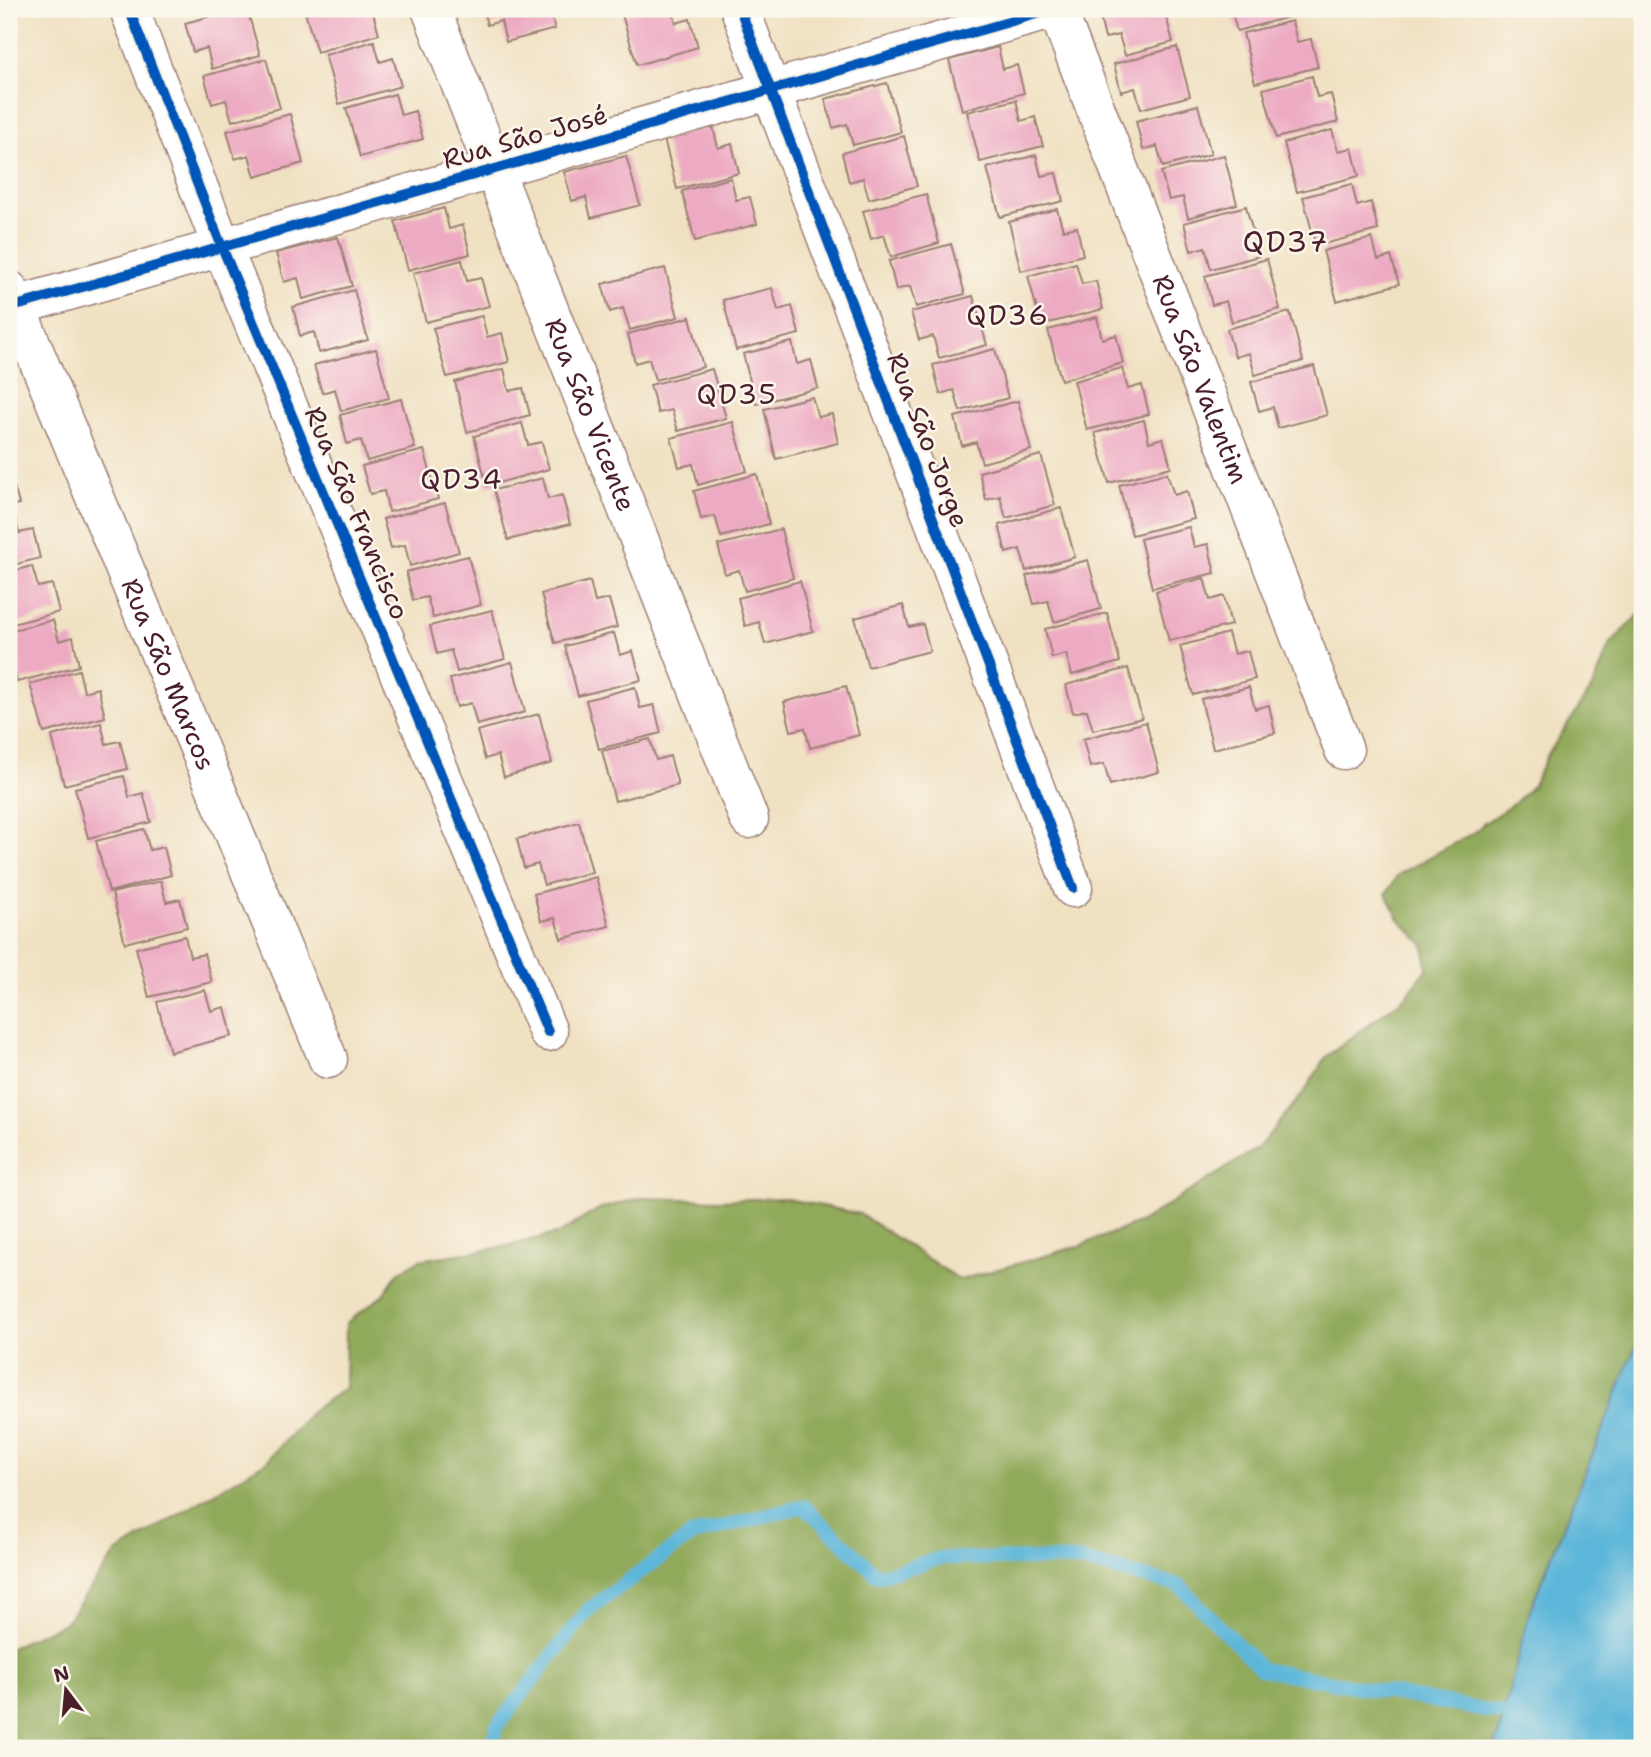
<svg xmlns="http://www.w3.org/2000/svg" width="1651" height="1757" font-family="'Shantell Sans',sans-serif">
<rect width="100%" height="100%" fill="#fbf7ec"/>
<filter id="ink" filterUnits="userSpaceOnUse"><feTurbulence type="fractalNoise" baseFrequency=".0143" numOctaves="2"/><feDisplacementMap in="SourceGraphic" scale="14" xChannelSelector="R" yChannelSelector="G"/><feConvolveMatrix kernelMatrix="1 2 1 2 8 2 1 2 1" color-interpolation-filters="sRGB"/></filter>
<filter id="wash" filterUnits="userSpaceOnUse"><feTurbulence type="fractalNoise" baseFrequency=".00686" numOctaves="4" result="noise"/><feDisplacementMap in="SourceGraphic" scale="28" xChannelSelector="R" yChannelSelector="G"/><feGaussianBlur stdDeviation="1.57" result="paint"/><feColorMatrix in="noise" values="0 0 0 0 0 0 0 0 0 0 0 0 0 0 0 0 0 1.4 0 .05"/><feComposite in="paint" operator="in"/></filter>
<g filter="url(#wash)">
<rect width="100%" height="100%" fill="#f0e1c2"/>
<path fill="#90a95a" stroke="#6d6442" stroke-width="2" d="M1642,611V1331L1530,1610L1495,1748H9V1648L65,1623L116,1553L267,1461L313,1410L345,1388L346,1323L382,1296L398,1273L419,1260L499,1248L560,1233L599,1209L641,1198L719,1200L783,1198L860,1214L960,1280L1079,1246L1141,1222L1258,1148L1305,1091L1326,1057L1406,996L1427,969L1424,945L1399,919L1386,894L1398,875L1476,831L1483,824L1516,802L1533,785L1548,754L1594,685L1609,646Z"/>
<path fill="#5cb6d9" stroke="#536a82" stroke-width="2" d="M1642,1331V1748H1495L1530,1610Z"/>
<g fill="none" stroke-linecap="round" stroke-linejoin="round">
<path stroke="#5cb6d9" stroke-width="14" d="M491,1748L497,1726L588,1610L692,1535L804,1506L878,1576L941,1558L1078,1560L1180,1586L1261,1669L1504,1714"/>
</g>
<g id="blocks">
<path fill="#edabc3" d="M188,9H207L190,14Z
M238,9H247L260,55L212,69L207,48L193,52L185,23Z
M304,9H372L379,34L317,52Z
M483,9H549L555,29L506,42L501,21L487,25Z
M645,9H672L676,23L690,19L698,47L637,65L622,15Z
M801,9H824L803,15Z
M1103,9H1164L1173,42L1125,55L1119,35L1105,38L1098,10Z
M1231,9H1298L1300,14L1237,31Z
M1292,21L1297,42L1311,39L1318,67L1255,83L1243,33Z
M374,41L380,62L393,58L401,86L339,104L325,55Z
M998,47L1003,69L1017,65L1024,93L962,110L949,60Z
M1177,47L1190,96L1141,109L1135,88L1121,92L1114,64Z
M266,59L280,108L232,121L226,100L212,104L204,76Z
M1312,76L1317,97L1331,94L1338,122L1276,138L1263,89Z
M887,83L901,132L853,145L847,124L833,128L825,99Z
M395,94L401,115L415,111L423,139L360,157L346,108Z
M1016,100L1021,121L1035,117L1043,146L980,162L967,112Z
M1198,105L1211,154L1163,167L1157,146L1143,150L1136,121Z
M290,114L303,163L255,177L249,155L235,159L227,131Z
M713,127L718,148L732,144L739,173L677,189L664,139Z
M1332,130L1338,151L1352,148L1359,176L1297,192L1284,143Z
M904,136L917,186L869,199L863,178L849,182L842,153Z
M1036,155L1041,176L1056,173L1063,201L1000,217L987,168Z
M1224,155L1237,204L1188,218L1183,197L1169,200L1161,172Z
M626,156L640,205L591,218L586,197L572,201L564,172Z
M731,178L736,200L750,197L757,224L695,241L682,191Z
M1352,184L1357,206L1371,202L1378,230L1316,246L1303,197Z
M926,194L939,243L891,257L884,235L871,239L863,211Z
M1246,206L1259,256L1211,269L1205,247L1191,251L1184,223Z
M444,208L449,229L463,225L470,254L408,270L395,221Z
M1057,209L1063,230L1077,227L1083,255L1021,271L1009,222Z
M338,237L352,286L303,299L298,278L284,282L276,253Z
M1372,238L1378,260L1391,256L1399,284L1337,301L1323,251Z
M951,244L965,294L916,307L910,286L896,290L889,261Z
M1267,259L1280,309L1232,322L1226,301L1212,305L1205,276Z
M462,260L467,281L481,278L489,306L426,322L413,273Z
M1076,263L1082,284L1096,281L1103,309L1041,325L1028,276Z
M665,268L678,317L630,330L623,308L610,312L602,284Z
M772,288L778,310L792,306L799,334L736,350L723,300Z
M354,290L368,340L319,353L314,332L300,336L293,307Z
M973,296L987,345L939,358L933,336L919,340L911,312Z
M1290,312L1303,361L1255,375L1249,353L1235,357L1227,329Z
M482,316L487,337L502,333L509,362L447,377L433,328Z
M690,317L703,367L655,380L649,359L635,363L628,334Z
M1097,317L1102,339L1116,335L1123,363L1061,380L1048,330Z
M792,342L797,364L811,360L818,388L756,404L743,354Z
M376,349L389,398L341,411L335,389L322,393L314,365Z
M995,349L1008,398L960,411L954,390L940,394L933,365Z
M1314,366L1327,415L1278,428L1273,407L1259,411L1251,382Z
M1122,368L1128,389L1142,385L1149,414L1087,430L1074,381Z
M504,369L509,391L523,388L530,415L467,432L455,382Z
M712,369L726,418L678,431L672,410L658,413L650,385Z
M812,397L818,417L832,414L838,443L776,459L764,409Z
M401,399L415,448L367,461L361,440L347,444L340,415Z
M1018,401L1031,450L982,463L976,442L962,446L955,417Z
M1144,420L1149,442L1163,438L1171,467L1109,483L1095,433Z
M733,422L747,471L698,485L693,464L679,467L671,438Z
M522,423L528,445L542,442L549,469L487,486L474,436Z
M424,450L438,499L389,512L384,491L370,494L362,466Z
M1041,455L1055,505L1006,518L1000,496L986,500L979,472Z
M1167,473L1174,495L1187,491L1194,519L1132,535L1119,485Z
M757,474L769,524L721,537L715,516L701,519L694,491Z
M9,476H11L19,504L9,506Z
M543,478L548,499L562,495L570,524L508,540L494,490Z
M445,503L459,552L410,566L405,545L391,548L383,519Z
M1061,508L1075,557L1026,571L1020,549L1006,553L999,525Z
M14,512L19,533L33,530L40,558L9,566V513Z
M1189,527L1194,547L1208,544L1215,573L1152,588L1140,539Z
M781,529L793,578L745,591L739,570L725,574L718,545Z
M468,556L481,605L433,618L427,597L413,600L406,572Z
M1088,560L1101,609L1054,622L1048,601L1034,604L1026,576Z
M32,566L38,587L52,584L59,612L9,625V572Z
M1204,578L1210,600L1224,596L1231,625L1169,641L1156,591Z
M590,581L595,602L609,599L617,627L555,643L541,594Z
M800,581L813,631L765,644L759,622L745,626L738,598Z
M903,605L909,627L923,624L930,651L868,667L855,618Z
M492,610L505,659L457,672L451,650L437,654L430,626Z
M1107,613L1120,662L1072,675L1066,654L1052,658L1045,629Z
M53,620L59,641L73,637L79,666L17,682L9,648V631Z
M614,633L620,655L633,651L641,680L578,696L565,646Z
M1228,633L1234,654L1248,651L1255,679L1193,695L1180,646Z
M512,662L525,712L477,725L471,703L457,707L450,679Z
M1128,668L1142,718L1093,730L1087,710L1073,713L1066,685Z
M79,670L84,692L98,688L105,717L44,733L30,684Z
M846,686L859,735L810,748L805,728L791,731L784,702Z
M635,687L640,708L654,705L661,733L599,749L586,700Z
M1249,687L1255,709L1269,705L1275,733L1213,749L1201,699Z
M539,714L552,763L504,777L498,755L485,759L477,731Z
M1146,722L1159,772L1110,785L1104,764L1090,767L1083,739Z
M101,723L106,744L120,741L127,769L64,785L52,736Z
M650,739L656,760L670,756L678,785L615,801L602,751Z
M124,776L129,797L143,793L151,822L88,838L75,788Z
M579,822L592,872L544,885L538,864L524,868L517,839Z
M144,829L150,850L164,847L171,875L109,892L96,841Z
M596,877L609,926L561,939L555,918L541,921L534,894Z
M161,881L166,902L180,899L187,927L125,943L112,893Z
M185,936L190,957L204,954L212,982L149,997L136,948Z
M205,990L211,1011L225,1007L232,1036L170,1052L157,1002Z"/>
</g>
</g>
<g filter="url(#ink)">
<use href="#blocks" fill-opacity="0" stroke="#9d8076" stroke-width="2"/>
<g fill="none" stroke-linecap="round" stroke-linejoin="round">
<defs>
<g id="street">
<path d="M129,9L222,247L548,1032"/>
<path id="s1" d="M431,9L749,819"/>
<path d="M740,9L1073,888"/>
<path id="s2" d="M1057,9L1344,750"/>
<path id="s3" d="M9,290L328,1059"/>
<path d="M9,308L1054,9"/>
</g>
</defs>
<use href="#street" stroke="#9d8076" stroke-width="41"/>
<use href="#street" stroke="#fff" stroke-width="38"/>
<defs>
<path id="cycleway" d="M129,9L222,247L548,1032
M740,9L1073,888
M9,308L1054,9"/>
</defs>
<use href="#cycleway" stroke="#fbf7ec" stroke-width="15"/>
<use href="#cycleway" stroke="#0057b8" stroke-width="10"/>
</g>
</g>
<g text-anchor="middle" stroke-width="5" stroke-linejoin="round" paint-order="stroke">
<g font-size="26" fill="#4a1f2b" stroke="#fbf7ec">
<text transform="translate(525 137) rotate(-16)" y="9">Rua São José</text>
<text dy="9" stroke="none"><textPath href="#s2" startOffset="397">Rua São Valentim</textPath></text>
<text dy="9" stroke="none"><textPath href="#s1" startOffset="436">Rua São Vicente</textPath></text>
<text transform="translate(928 440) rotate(69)" y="9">Rua São Jorge</text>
<text transform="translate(357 513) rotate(67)" y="9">Rua São Francisco</text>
<text dy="9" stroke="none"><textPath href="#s3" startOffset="416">Rua São Marcos</textPath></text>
</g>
<g font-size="28" letter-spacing="2" fill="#4a1f2b" stroke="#fbf7ec">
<text x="1008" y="325">QD36</text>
<text x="737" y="404">QD35</text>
<text x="462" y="489">QD34</text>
</g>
<g font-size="30" letter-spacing="2" fill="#4a1f2b" stroke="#fbf7ec">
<text x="1286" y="252">QD37</text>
</g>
</g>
<rect width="1651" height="1757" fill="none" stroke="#fbf7ec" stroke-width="35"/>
<g transform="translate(66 1690) rotate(344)" stroke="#fbf7ec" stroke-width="5" paint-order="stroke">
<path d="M0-5L12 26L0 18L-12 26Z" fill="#4a1f2b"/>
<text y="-10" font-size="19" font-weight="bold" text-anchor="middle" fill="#4a1f2b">N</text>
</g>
</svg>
